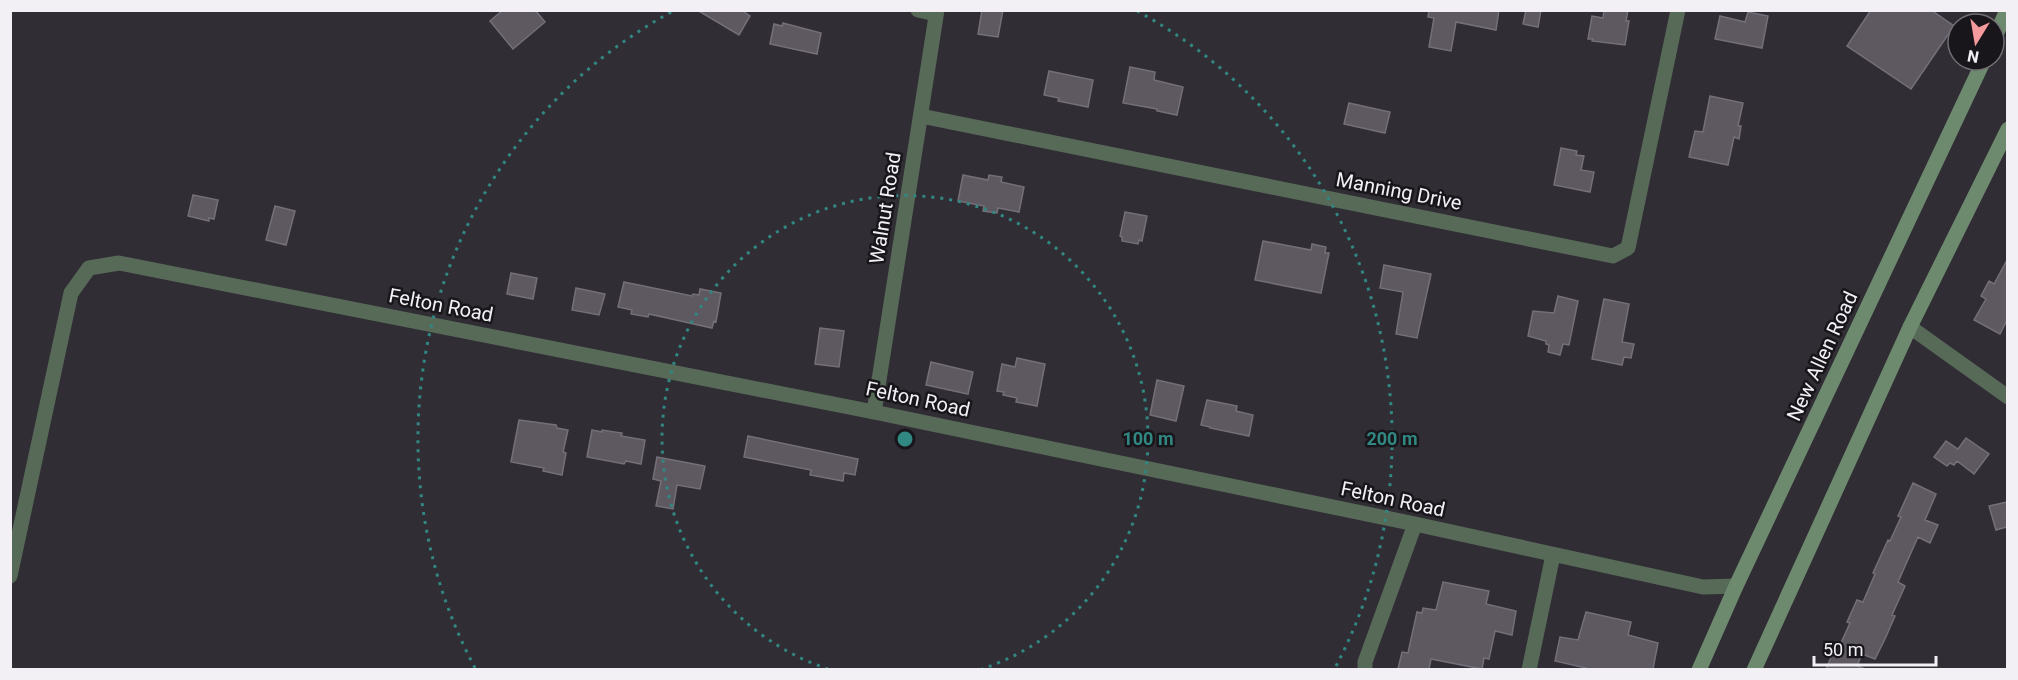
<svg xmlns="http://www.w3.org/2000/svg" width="2018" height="680" font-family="Roboto,sans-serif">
<rect width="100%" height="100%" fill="#312d35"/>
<path fill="#5e5961" stroke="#746f78" stroke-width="1.5" d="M503,10H535L545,22L513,49L490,21Z
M697,10H741L750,16L739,35Z
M982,10H1003L998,37L978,34Z
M1429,10H1499L1496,30L1456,22L1451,51L1429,47L1434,18L1428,17Z
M1526,10H1541L1538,27L1523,24Z
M1604,10H1628L1626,21H1629L1625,45L1592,41L1593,39H1588L1592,16L1603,18Z
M1871,10H1931L1954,26L1911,89L1847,46Z
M1748,12L1768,16L1762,48L1715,39L1720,16L1745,22Z
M783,23L821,33L817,54L770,44L774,24L782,26Z
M1130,67L1155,72L1154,80L1183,87L1177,115L1157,111V109L1123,103Z
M1049,71L1093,80L1088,107L1058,101L1059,98L1044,95Z
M1710,96L1743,103L1738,126H1741L1739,139L1734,137L1728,165L1689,157L1695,131L1703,132Z
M1349,103L1390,112L1385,133L1344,124Z
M1561,148L1577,151L1576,155L1584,156L1581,170L1594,172L1590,192L1554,185Z
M963,175L988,180L989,175L1002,177L1001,182L1024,187L1019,212L998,208L997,213L983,211L984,206L958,201Z
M193,195L218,200L214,219L209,218V221L188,216Z
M275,206L295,211L286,245L266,240Z
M1125,212L1147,216L1142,241L1139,240L1138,244L1122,241V237L1120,236Z
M1263,241L1311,250L1312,244L1326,247L1325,253H1329L1321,293L1255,280Z
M2007,260V320L2000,334L1974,320L1986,299L1981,296L1989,281L1994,284Z
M1384,265L1431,274L1417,338L1396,334L1403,292L1380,288Z
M511,273L537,278L533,299L507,294Z
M624,282L692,296L693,294L699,295L700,289L721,293L716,322L714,321L712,328L649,314L648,317L631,314L632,310L618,307Z
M576,288L605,294L599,315L572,310Z
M1558,296L1578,301L1569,345L1563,344L1560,355L1548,352L1549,345L1546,344V341L1528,336L1533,311L1554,313Z
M1604,299L1629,304L1622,342L1634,344L1631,358L1624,357L1622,365L1592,359Z
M820,328L844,331L839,367L815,364Z
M1017,358L1045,364L1037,406L1016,402L1017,398L1003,395L1004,392L997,391L1002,364L1015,367Z
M931,362L973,372L968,394L926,385Z
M1157,380L1184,386L1176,421L1150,415Z
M1207,400L1237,406L1236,411L1253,415L1249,436L1210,428V427L1201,425Z
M519,420L556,425L557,428L568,430L563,452L566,453L562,475L543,471L544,468L511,462Z
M592,430L602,432V430L622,433L621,436L645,440L641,464L626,461L624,464L587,457Z
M748,436L858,459L855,475L844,473L843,481L810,475L811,470L744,457Z
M1966,438L1989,454L1974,474L1957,461L1954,465L1950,463L1947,466L1934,457L1946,441L1958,449Z
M657,457L705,466L700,489L677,485L673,509L656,506L661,481L653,479Z
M1913,483L1936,494L1925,520L1938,525L1930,543L1918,537L1898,582L1905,586L1892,615L1895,616L1885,639L1875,659L1862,654L1857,666L1865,669H1826L1832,655L1835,656L1850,623L1847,622L1857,600L1863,602L1875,574L1873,573L1888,540L1890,541L1901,517L1898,516Z
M2007,502V527L1996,530L1989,506Z
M1443,582L1489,591L1486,604L1516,611L1512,635L1495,631L1489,659L1484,658L1482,669L1431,659L1429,669H1398L1402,652L1408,653L1417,612L1422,613L1423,608L1436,610Z
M1586,612L1631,622L1628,635L1658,643L1653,669H1586V668L1555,661L1560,637L1578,640Z"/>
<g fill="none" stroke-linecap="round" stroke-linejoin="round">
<path stroke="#576a58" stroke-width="15" d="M918,10L936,14
M921,116L1613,256L1628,248L1678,10
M1910,327L2008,397
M874,412L937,10
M10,576L71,293L89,268L119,263L874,412L1415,524L1703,587L1736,586
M1365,670V662L1415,524
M1529,670L1553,555"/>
<path stroke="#6d8a6f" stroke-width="15" d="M1994,39L2007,10
M1699,670L1736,586L1984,60
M1754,670L1910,327L2008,129"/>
</g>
<g fill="none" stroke="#318882" stroke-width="3" stroke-dasharray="3 6">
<path d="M828 669A243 243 0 1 1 982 669"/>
<path d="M475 668A487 487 0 0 1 673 11M1137 11A487 487 0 0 1 1335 668"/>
</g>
<g text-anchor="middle" stroke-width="5" stroke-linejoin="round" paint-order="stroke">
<g font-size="20" fill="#f2f0f4" stroke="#18161a">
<text transform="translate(1399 191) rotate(11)" y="7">Manning Drive</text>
<text transform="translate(885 208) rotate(-81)" y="7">Walnut Road</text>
<text transform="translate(441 305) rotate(11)" y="7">Felton Road</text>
<text transform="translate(1822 356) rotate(-65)" y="7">New Allen Road</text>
<text transform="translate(918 399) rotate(12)" y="7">Felton Road</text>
<text transform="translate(1393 499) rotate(12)" y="7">Felton Road</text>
</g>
</g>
<circle cx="905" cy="439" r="9" fill="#318882" stroke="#18161a" stroke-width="3"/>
<g font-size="18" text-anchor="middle" font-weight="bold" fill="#318882" stroke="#18161a" stroke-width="5" stroke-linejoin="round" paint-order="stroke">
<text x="1148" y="445">100 m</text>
<text x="1392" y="445">200 m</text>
</g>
<rect width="2018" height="680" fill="none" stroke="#f2f0f4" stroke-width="24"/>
<g transform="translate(1976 42) rotate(191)"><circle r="28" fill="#18161a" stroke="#6f6d71" stroke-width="1.5"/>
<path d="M0-4.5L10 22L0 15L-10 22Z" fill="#f59b9d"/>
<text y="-9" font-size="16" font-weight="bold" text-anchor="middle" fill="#f2f0f4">N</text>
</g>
<path d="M1814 656v9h122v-9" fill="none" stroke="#f2f0f4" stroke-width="3"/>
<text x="1823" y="656" font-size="18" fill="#f2f0f4" stroke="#18161a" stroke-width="4.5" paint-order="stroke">50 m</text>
</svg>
